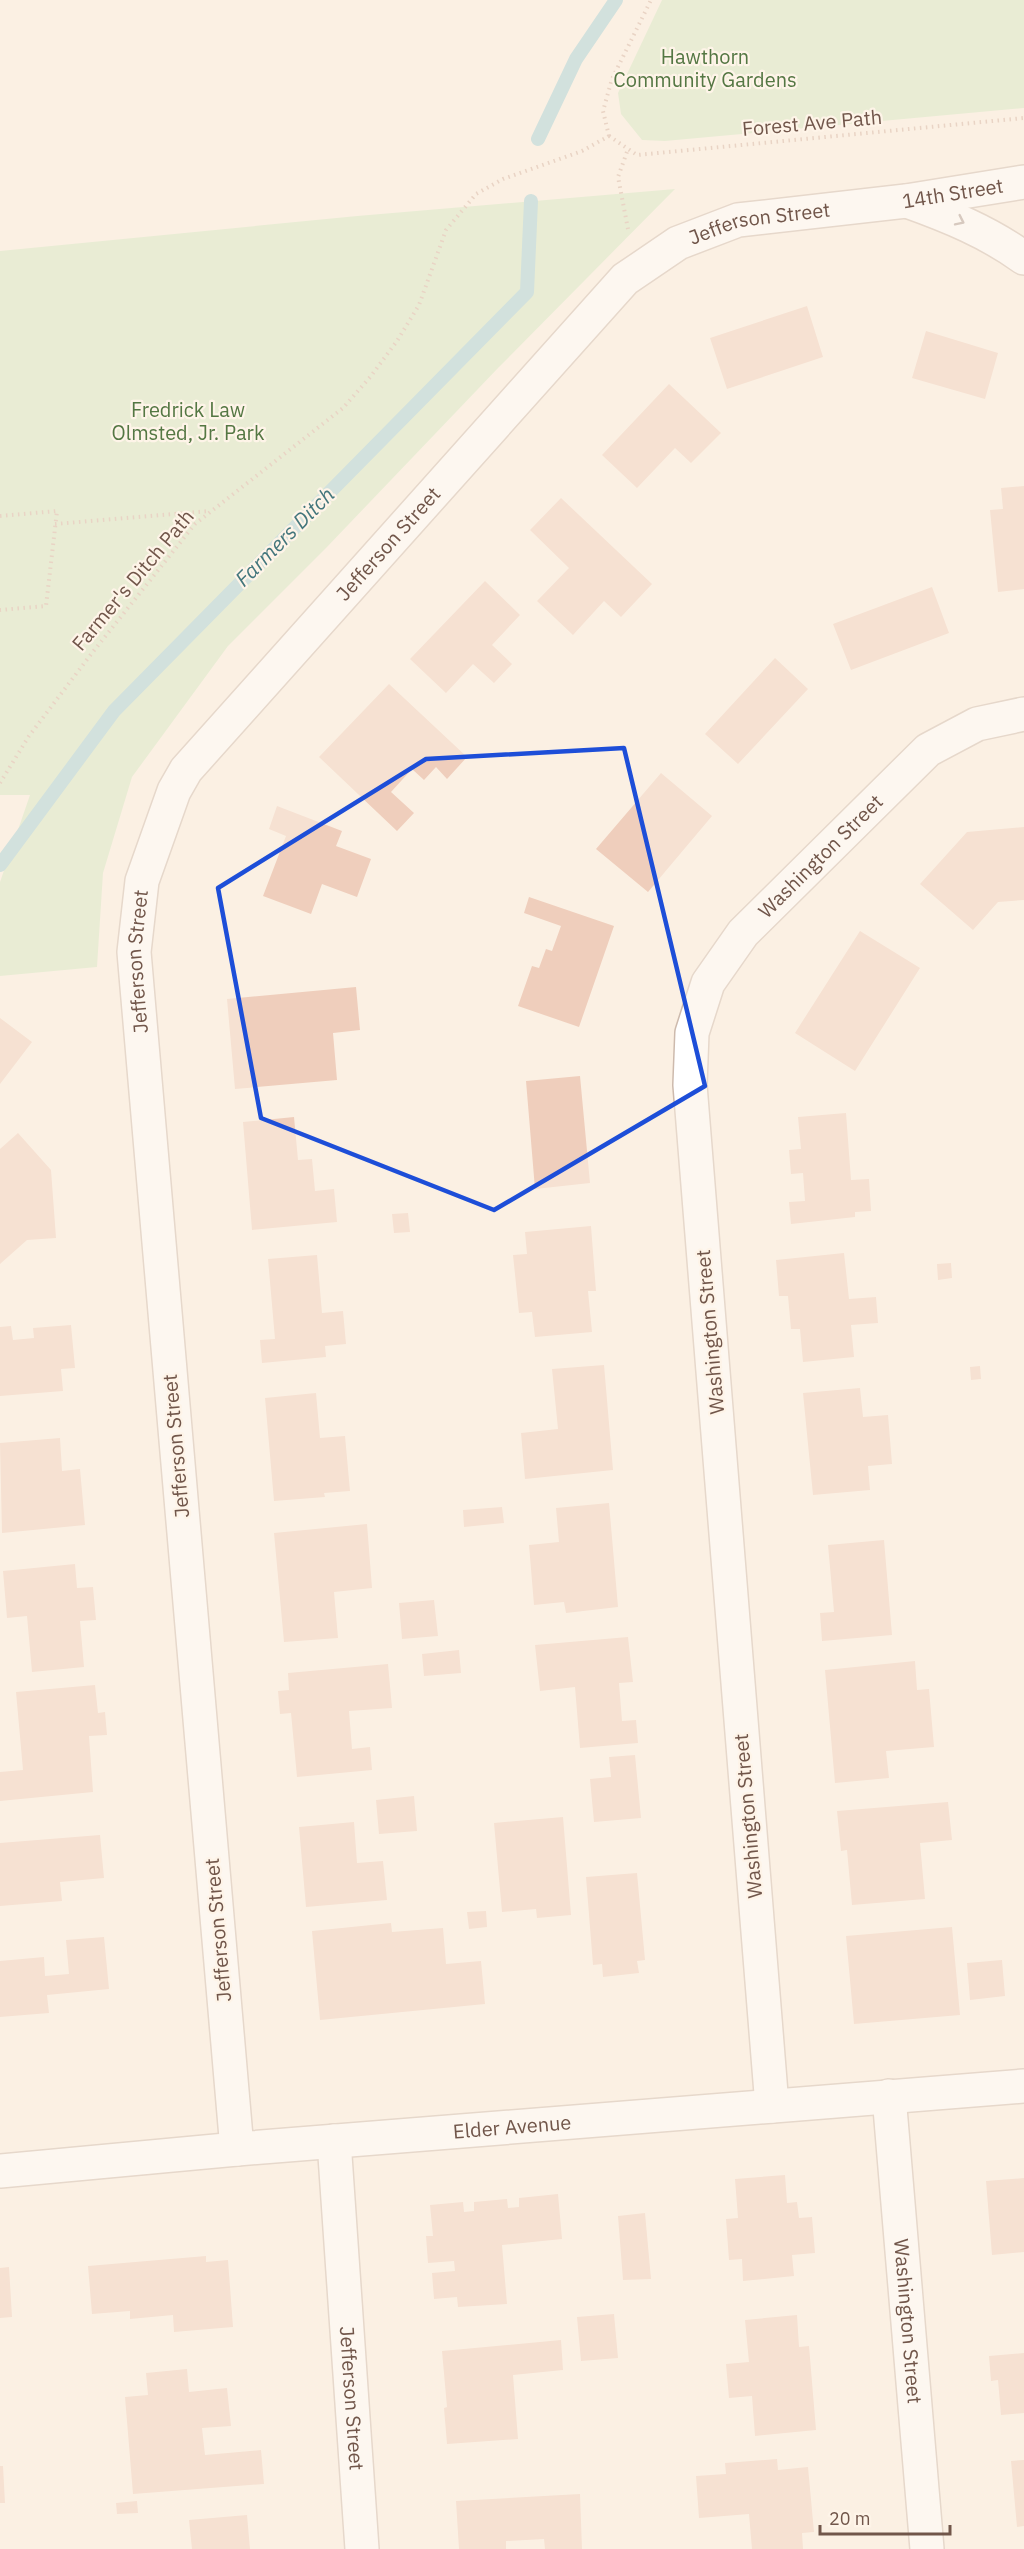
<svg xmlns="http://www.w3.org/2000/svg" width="1024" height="2549" font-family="'IBM Plex Sans',sans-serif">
<rect width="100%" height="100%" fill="#fbf0e3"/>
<path fill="#d3e7c2" d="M662,0H1024V108L665,141L642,140L621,114L618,93Z
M675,189L499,367L327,547L228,646L132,777L103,873L97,967L0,976V882L30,795H0V251L357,216Z"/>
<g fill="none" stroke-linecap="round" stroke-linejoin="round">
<path stroke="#9fced4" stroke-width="14" d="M538,139L576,59L616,0
M0,865L114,711L527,292L531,201"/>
</g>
<path fill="#efcebc" d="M807,306L823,357L727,389L710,338Z
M926,331L998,353L985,399L912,378Z
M669,384L721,433L691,463L675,448L637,488L602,455Z
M1024,486V589L998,592L990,510L1003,509L1001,488Z
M561,498L652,584L621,617L604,601L573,635L537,601L569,568L530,530Z
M485,581L520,615L492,645L512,664L494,683L473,664L446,693L410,659Z
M932,587L949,633L851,670L833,624Z
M775,658L808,689L738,764L705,734Z
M389,684L467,757L447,779L436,767L424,780L412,769L391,792L414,813L397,831L319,757Z
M661,773L712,816L648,892L596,849Z
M277,806L342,831L336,846L371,859L357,897L322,884L311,914L263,896L286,836L269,829Z
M1024,827V900L998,902L973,930L920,884L967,832Z
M529,897L614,926L579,1027L518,1006L532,966L539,968L546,949L552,951L561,926L524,913Z
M860,931L920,968L855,1071L795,1033Z
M356,987L360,1030L333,1033L337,1080L235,1089L227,999Z
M0,1018L32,1042L0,1084Z
M580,1076L590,1183L535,1189L526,1081Z
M846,1113L851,1180L869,1179L871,1211L855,1212V1217L791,1224L789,1202L805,1201L803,1173L791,1174L789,1150L801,1149L798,1117Z
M294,1117L298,1160L312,1159L315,1191L334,1189L337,1222L252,1230L243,1122Z
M18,1133L51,1170L56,1238L27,1240L0,1264V1149Z
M408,1213L410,1232L394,1233L392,1214Z
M591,1226L596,1291H588L592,1332L535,1337L532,1312L519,1313L513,1255L527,1254L525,1232Z
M844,1253L849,1299L876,1297L878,1323L851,1325L854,1357L803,1362L800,1329H791L788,1296H779L776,1260Z
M317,1255L322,1313L343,1311L346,1344L325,1346L326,1357L262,1363L260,1340L275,1339L268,1259Z
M951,1263L952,1278L938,1280L937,1264Z
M71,1325L75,1368L61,1369L63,1391L0,1396V1327L11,1326L13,1340L34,1338L33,1328Z
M604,1365L613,1470L525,1479L521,1433L558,1429L552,1369Z
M980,1366L981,1379L971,1380L970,1367Z
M860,1388L863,1417L888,1415L892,1464L868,1466L870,1490L813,1495L803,1393Z
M316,1393L320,1438L345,1436L350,1491L324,1493L325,1497L274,1501L265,1398Z
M60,1438L62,1471L80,1469L85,1525L2,1533L0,1443Z
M609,1503L618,1607L566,1613L564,1602L534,1605L529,1545L559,1542L556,1508Z
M502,1507L504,1523L464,1527L463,1510Z
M367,1524L372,1588L334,1592L338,1638L284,1642L274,1533Z
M884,1540L892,1635L822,1641L820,1613L834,1612L828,1545Z
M75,1564L77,1588L93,1587L96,1620L80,1621L84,1667L32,1672L27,1616L7,1618L3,1571Z
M434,1600L438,1636L402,1639L399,1603Z
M628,1637L633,1682L619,1683L622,1721L636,1720L638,1743L580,1748L575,1687L540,1691L535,1645Z
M459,1650L461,1673L424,1676L422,1654Z
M915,1661L917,1690L929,1689L934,1747L886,1751L889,1778L835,1783L825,1670Z
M388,1664L392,1708L349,1711L352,1749L370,1747L372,1770L297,1777L291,1713L280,1714L278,1691L289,1690L288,1673Z
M95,1685L98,1713L105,1712L107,1735L89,1736L93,1792L0,1801V1772L23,1770L16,1692Z
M635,1755L641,1818L594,1822L590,1779L611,1777L609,1757Z
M414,1796L417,1831L379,1834L376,1800Z
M948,1802L952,1840L920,1843L925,1899L852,1905L847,1850L841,1851L837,1811Z
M563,1817L571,1915L537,1918L536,1909L502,1912L494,1823Z
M354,1822L357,1863L383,1861L387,1900L306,1907L299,1827Z
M100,1835L104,1878L60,1882L62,1901L0,1906V1843Z
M637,1873L645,1960L637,1961L639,1973L603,1977L602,1964L593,1965L586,1877Z
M486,1911L487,1927L469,1929L467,1912Z
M391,1923L392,1932L443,1928L446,1964L481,1961L485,2004L320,2020L312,1931Z
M952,1927L960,2015L854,2024L846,1936Z
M104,1937L109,1989L47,1995L49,2013L0,2017V1961L44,1957L45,1976L69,1974L66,1940Z
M1002,1960L1005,1996L970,2000L967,1963Z
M785,2175L787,2203L797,2202L799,2218L812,2217L815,2253L792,2255L794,2276L743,2281L742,2259L729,2260L726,2219L738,2218L735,2179Z
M1024,2178V2252L992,2255L986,2181Z
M558,2194L562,2239L502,2245L507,2304L458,2307L457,2297L434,2299L432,2273L455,2271L454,2261L428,2263L426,2236H433L430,2205L463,2202L464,2212L474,2211V2202L507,2199L508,2208L519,2207V2198Z
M645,2213L651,2279L623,2280L618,2216Z
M206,2256V2262L228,2260L233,2327L174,2332L173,2315L130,2319V2311L92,2314L88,2266Z
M9,2267L12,2317L0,2318V2268Z
M614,2314L618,2358L581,2361L577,2317Z
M797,2315L799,2347L809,2346L816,2430L755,2436L752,2396L729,2398L726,2364L749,2362L745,2320Z
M561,2340L563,2370L513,2375L518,2439L447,2444L444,2408L447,2407L442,2351Z
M1024,2353V2413L1001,2415L998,2380L991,2381L989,2356Z
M187,2369L189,2392L227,2388L231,2426L202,2428L205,2455L261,2450L264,2484L133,2494L125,2397L148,2395L146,2373Z
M777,2459L778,2470L808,2467L814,2532L802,2533L803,2549H752L749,2514L699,2518L696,2476L726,2474L725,2463Z
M1024,2460V2526L1017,2527L1011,2461Z
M0,2466H3L5,2503H0Z
M580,2494L582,2549H545L544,2539L506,2541V2549H459L456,2501Z
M137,2501L138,2513L117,2514L116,2503Z
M247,2515L250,2549H192L189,2520Z"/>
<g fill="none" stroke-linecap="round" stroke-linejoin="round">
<defs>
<g id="minor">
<path d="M907,201C949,216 988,232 1024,258"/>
<path id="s1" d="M889,2096L927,2549"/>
<path id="s2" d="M772,2106L690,1085L692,1033L708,983L743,933L928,750L977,724L1024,714"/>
<path id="s3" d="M334,2141L362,2549"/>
<path id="s4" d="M237,2149L134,952L142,881L174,791L186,770L625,279L678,243L738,220L906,201L1024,182"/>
<path id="s5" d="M0,2171L237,2149L1024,2086"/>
</g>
</defs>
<use href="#minor" stroke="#cdbaad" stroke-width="36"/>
<path stroke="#d3b19f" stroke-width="4" stroke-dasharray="1.5 4.5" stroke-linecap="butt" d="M609,136L637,155L1024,118
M609,136L603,111L612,79L651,0
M628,229L618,177L628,149
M0,516L57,511L46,606L0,610
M55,524L210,511
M0,783L29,736L92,653L195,524L343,408L371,376L397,341L419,305L446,230L476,194L503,179L582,151L609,136"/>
<use href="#minor" stroke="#fff" stroke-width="33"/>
</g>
<defs><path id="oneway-chevron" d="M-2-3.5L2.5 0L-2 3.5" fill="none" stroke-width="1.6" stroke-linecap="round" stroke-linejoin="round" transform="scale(1.5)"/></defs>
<use stroke="#aa9a92" href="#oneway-chevron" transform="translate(960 221) rotate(26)"/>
<path d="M0 0H1024V2549H0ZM624,748L705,1086L494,1210L261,1118L218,888L426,759Z" fill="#fbf0e3" fill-opacity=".55" fill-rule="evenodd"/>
<path fill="none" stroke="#1d4ed8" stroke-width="4.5" stroke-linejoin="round" d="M624,748L705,1086L494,1210L261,1118L218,888L426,759Z"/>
<g text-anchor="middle" stroke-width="4.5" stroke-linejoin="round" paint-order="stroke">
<g font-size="20" fill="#547743" stroke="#fef4e8">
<text x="705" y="64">Hawthorn<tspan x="705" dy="23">Community Gardens</tspan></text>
<text x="188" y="417">Fredrick Law<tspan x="188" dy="23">Olmsted, Jr. Park</tspan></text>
</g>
<g font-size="20" fill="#71564a" stroke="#fef4e8">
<text transform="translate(812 123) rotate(-5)" y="7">Forest Ave Path</text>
<text dy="7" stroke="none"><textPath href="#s4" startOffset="2396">14th Street</textPath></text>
<text dy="7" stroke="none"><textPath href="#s4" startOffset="2200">Jefferson Street</textPath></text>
<text dy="7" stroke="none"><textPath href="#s4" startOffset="1696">Jefferson Street</textPath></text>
<text transform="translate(133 580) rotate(-50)" y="7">Farmer's Ditch Path</text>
<text dy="7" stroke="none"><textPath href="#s2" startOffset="1299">Washington Street</textPath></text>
<text dy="7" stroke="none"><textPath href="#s4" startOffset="1192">Jefferson Street</textPath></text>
<text transform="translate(710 1332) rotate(-95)" y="7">Washington Street</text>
<text transform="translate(176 1446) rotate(-95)" y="7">Jefferson Street</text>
<text transform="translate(748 1816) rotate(-95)" y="7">Washington Street</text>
<text transform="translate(218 1930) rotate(-95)" y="7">Jefferson Street</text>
<text dy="7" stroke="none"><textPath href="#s5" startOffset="514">Elder Avenue</textPath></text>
<text dy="7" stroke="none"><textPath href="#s1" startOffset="226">Washington Street</textPath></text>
<text dy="7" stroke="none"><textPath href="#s3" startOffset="258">Jefferson Street</textPath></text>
</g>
<g font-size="21" font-style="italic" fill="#43767c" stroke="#fef4e8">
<text transform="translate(285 537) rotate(-45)" y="7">Farmers Ditch</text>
</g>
</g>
<path d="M820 2525v9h130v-9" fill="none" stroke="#71564a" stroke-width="3"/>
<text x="829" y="2525" font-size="18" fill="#71564a" stroke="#fef4e8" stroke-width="4.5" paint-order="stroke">20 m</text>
</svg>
